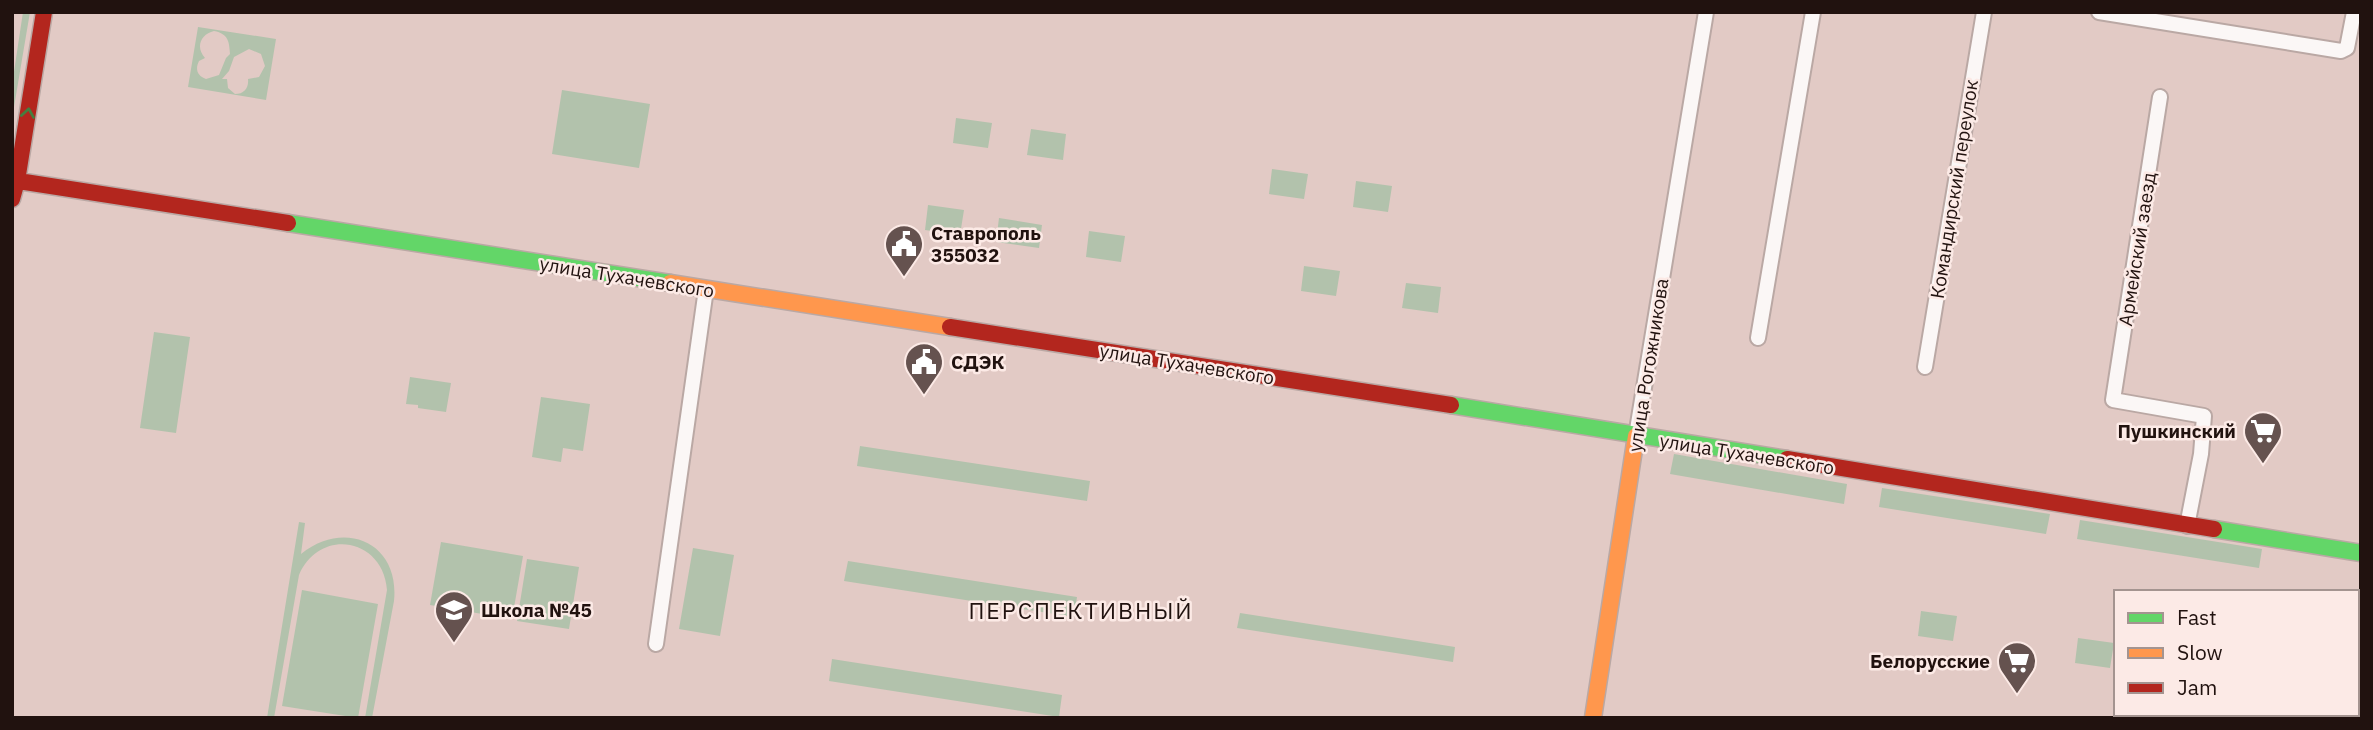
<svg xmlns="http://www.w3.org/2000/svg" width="2373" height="730" font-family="'IBM Plex Sans',sans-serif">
<rect width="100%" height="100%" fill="#e2cac5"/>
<path fill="#b2c2ac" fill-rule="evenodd" d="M23,12H30L13,113L12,85Z
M198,27L276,39L266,100L188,87ZM214,31C229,34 229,42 230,54L226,58L219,75L206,79C197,76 195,69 199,61L205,58C195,47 201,34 214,31ZM249,49L261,54L265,66L259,77L248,79C249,88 244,94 235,94L228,88L227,79H222L229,71L234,57Z
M562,90L650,104L639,168L552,154Z
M956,118L992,123L988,148L953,143Z
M1031,129L1066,134L1063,160L1027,155Z
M1272,169L1308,174L1304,199L1269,194Z
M1356,181L1392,186L1388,212L1353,207Z
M928,205L964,210L960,235L925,230Z
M999,218L1042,225L1039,248L996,242Z
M1089,231L1125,236L1121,262L1086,257Z
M1304,266L1340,271L1336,296L1301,291Z
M1406,283L1441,287L1438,313L1402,308Z
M154,332L190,337L176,433L140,428Z
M410,377L451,383L446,412L418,408V405L406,404Z
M541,397L590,404L583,451L563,448L561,462L532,457Z
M860,446L1090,481L1087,501L857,466Z
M1674,454L1847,484L1844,504L1670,474Z
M1882,488L2050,514L2046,534L1879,507Z
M2080,520L2262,549L2259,568L2077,539Z
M299,522L305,523L301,554C344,519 400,542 394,601L372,718H365L387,590C383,538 320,527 299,575L274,718H267Z
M441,542L523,556L512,619L430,605Z
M693,548L734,555L720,636L679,629Z
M527,559L579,567L569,629L517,621Z
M848,561L1077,597L1074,617L844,581Z
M302,590L378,604L358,718L282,706Z
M1921,611L1957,616L1953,641L1918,636Z
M1240,613L1455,647L1453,662L1237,628Z
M2078,638L2114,643L2110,668L2075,663Z
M832,659L1062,695L1059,717L829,681Z"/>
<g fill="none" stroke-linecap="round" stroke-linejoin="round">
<defs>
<path id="street" d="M2099,12L2341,51L2347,48L2354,12
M2160,97L2113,400L2204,416L2201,454L2187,526
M1758,338L1813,12
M1925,367L1984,12
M1636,436L1706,12
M656,644L706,289"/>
<path id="fast" d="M288,223L670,283
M1451,405L1787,459
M2214,529L2361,553"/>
<path id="slow" d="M670,283L950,327
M1593,718L1636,436"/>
<path id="jam" d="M12,180L288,223
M12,199L17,181L44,12
M950,327L1451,405
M1787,459L2214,529"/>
</defs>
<use href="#street" stroke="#baa8a4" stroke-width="18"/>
<use href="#fast" stroke="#baa8a4" stroke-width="19"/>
<use href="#slow" stroke="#baa8a4" stroke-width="19"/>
<use href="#jam" stroke="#baa8a4" stroke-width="19"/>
<use href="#street" stroke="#fbf7f6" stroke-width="14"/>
<use href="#fast" stroke="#63d668" stroke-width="16"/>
<use href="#slow" stroke="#ff974d" stroke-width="16"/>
<use href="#jam" stroke="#b3261e" stroke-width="16"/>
</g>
<defs><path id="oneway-chevron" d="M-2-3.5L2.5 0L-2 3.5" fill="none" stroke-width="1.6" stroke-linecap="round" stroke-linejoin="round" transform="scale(1.75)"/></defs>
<use stroke="#457e40" href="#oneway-chevron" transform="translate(28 113) rotate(-81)"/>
<defs>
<symbol id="civic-pin" viewBox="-11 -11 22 30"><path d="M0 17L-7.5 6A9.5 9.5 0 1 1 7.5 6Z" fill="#65524f" stroke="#fceae6"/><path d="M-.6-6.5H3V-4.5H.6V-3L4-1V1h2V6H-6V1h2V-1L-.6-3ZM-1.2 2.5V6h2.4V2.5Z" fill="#fff"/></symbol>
<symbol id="supermarket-pin" viewBox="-11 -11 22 30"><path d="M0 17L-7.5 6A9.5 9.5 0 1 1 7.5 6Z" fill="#65524f" stroke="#fceae6"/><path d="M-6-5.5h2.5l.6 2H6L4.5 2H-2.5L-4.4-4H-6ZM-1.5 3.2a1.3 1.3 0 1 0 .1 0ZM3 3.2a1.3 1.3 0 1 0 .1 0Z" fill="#fff"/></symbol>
<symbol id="school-pin" viewBox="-11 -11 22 30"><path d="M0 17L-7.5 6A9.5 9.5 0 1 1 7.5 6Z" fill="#65524f" stroke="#fceae6"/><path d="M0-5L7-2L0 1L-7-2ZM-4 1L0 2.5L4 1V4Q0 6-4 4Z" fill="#fff"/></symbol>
</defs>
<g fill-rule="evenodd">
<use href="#civic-pin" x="882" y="222" width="44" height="60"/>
<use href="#civic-pin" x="902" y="340" width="44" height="60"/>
<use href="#supermarket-pin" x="2241" y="409" width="44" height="60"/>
<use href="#school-pin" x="432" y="588" width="44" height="60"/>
<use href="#supermarket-pin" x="1995" y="639" width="44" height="60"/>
</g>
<g text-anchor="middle" stroke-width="5" stroke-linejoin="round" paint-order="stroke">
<g font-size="19" fill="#21120f" stroke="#fceae6">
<text transform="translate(1954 189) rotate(-81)" y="7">Командирский переулок</text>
<text transform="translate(2137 249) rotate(-81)" y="7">Армейский заезд</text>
<text transform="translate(627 277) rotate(9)" y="7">улица Тухачевского</text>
<text transform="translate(1187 364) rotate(9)" y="7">улица Тухачевского</text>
<text transform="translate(1648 365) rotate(-81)" y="7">улица Рогожникова</text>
<text transform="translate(1747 454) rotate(9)" y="7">улица Тухачевского</text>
</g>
<g font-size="19" font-weight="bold" fill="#21120f" stroke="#fceae6" text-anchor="start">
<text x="931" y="240">Ставрополь<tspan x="931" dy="22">355032</tspan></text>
<text x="951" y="369">СДЭК</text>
<text x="2236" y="438" text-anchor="end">Пушкинский</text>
<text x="481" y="617">Школа №45</text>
<text x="1990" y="668" text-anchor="end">Белорусские</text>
</g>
<g font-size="23" letter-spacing="2" fill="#21120f" stroke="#fceae6">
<text x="1081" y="619">ПЕРСПЕКТИВНЫЙ</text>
</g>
</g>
<rect width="2373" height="730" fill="none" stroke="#21120f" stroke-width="28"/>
<rect x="2114" y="590" width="245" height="126" fill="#fceae6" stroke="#a49490" stroke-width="2"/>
<rect x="2128" y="613" width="35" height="10" fill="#63d668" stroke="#a49490" stroke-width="2"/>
<text x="2177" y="625" font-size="21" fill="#21120f">Fast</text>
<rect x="2128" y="648" width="35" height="10" fill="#ff974d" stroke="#a49490" stroke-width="2"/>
<text x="2177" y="660" font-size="21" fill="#21120f">Slow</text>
<rect x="2128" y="683" width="35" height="10" fill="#b3261e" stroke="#a49490" stroke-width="2"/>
<text x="2177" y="695" font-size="21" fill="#21120f">Jam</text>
</svg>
